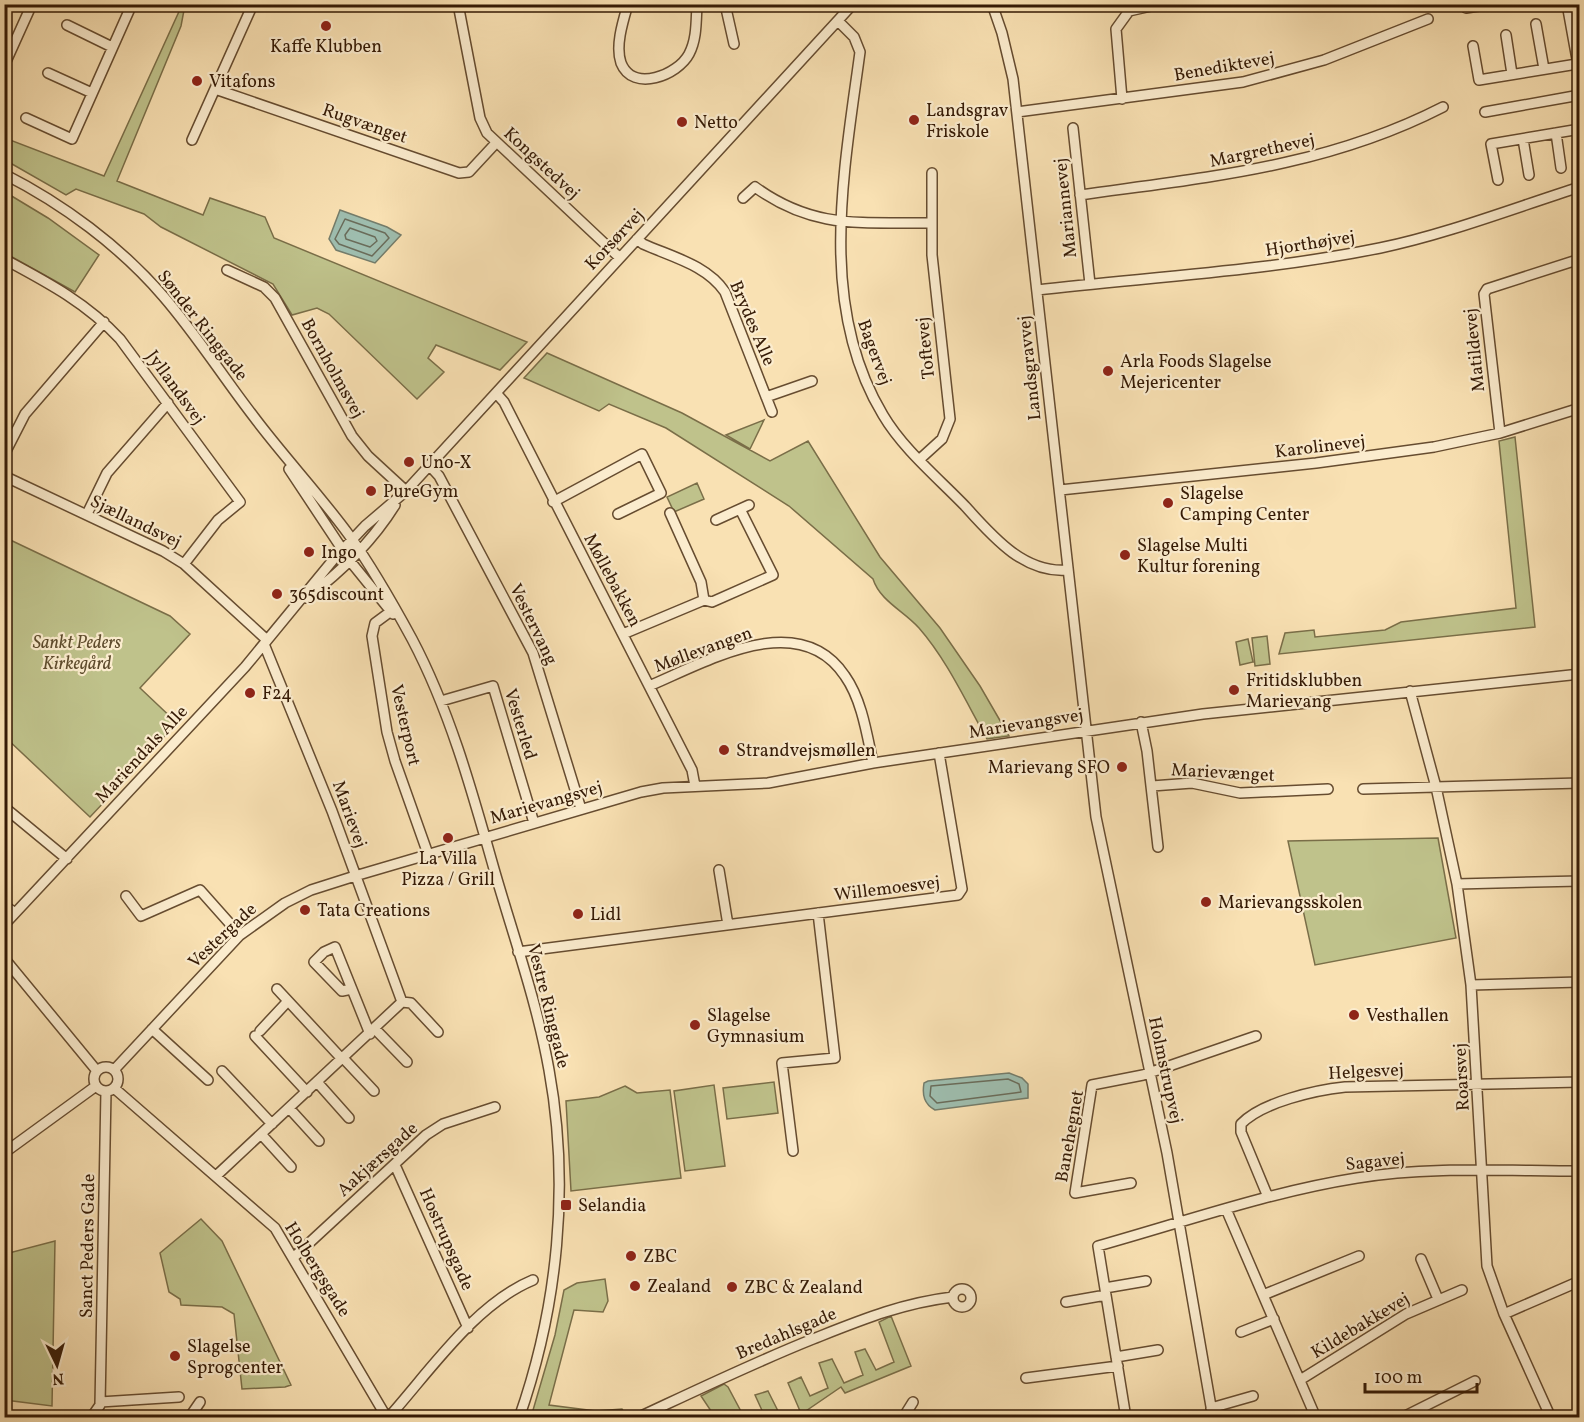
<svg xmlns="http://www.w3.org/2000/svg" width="1584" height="1422" font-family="Vollkorn,serif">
<rect width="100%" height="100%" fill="#f9e1b3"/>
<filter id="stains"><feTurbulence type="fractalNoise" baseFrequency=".00333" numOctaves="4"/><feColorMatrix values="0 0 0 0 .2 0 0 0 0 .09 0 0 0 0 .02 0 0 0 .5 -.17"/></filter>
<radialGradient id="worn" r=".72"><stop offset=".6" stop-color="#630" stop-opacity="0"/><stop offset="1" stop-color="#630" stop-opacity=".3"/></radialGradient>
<path fill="#bfc28b" stroke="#7a6e48" stroke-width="1.5" d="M182,5H185L181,26L117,181L203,215L210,198L265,217L274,238L527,342L500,370L436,345L428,358L444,372L417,399L329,314L317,308L292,315L273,284L161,227L144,214L76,189L66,195L5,160V138L104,176Z
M5,192L48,218L99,255L75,292L5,253V218L8,211L5,209Z
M547,353L682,413L770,461L808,441L880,557L940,628L980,686L1009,736L987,739C966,702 947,660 919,628C904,611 880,601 873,579L789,506L666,428L609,404L599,411L524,378Z
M764,420L750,449L726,435Z
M1515,437L1535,627L1279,654L1285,633L1314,630L1315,637L1385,630L1401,622L1516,608L1499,441Z
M697,483L704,499L674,512L667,497Z
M4,537L170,616L190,634L140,688L177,723L133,770L129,769L122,777L123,782L90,817L5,737Z
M1267,636L1270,664L1255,666L1252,638Z
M1248,639L1253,662L1240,665L1236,642Z
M1438,838L1456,938L1315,965L1288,841Z
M774,1082L778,1113L727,1119L723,1088Z
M714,1085L725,1166L685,1171L674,1091Z
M625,1086L637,1093L670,1090L681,1178L571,1191L566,1101L599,1097Z
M201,1219L222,1241L291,1385L285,1387L242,1389L234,1314L222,1307L181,1305L180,1299L169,1292L160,1253Z
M55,1241L52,1406L5,1400V1254Z
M605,1279L608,1301L603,1312L574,1310L549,1405L596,1411L622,1409L626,1415L622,1418L531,1417L555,1335L564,1290L577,1283Z
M891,1316L911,1366L845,1393L841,1387L797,1417H783L800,1411L788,1383L801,1377L810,1396L828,1388L819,1363L832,1359L844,1383L863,1375L855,1352L865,1349L876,1370L894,1362L879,1322Z
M724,1384L728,1387L744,1417H715L701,1396Z
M768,1391L781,1417H765L755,1395Z"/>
<path fill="#9ebdae" stroke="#747c6a" stroke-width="1.5" d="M340,210L387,227L401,235L375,263L336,250L329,239Z
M1009,1073L1022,1078L1028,1084V1098L935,1110C924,1104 922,1095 924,1083L928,1081Z"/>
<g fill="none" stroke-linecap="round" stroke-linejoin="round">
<path stroke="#6a6c5a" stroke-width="1.5" d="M345,219L385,233L389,238L372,256L339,244L335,239Z
M350,228L375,237L377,241L370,247L346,239L345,235Z
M1008,1079L1019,1084L1021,1092L937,1103L930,1096L931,1086Z"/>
<defs>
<path id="minor" d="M458,4L480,118L487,133L620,258
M628,4C623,21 615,46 621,63C633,93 678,75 689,54C697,39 696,21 697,4
M725,4L734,44
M992,4L1002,33L1013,79L1096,817L1167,1153L1213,1418
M1567,4L1580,76
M1466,8L1491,4
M838,21L854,37L860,52C844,171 817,306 883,415C903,449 938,478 965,506C992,536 1024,574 1068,570
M1536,24L1544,69
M67,25L112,47
M1506,35L1512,74
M1473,46L1479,80L1577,64
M4,66L32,4
M48,73L92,93
M215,89L459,173L469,172L495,144
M1122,99L1116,29L1129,11L1160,4
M1017,112L1243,82L1324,60L1428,19
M1485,112L1580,95
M26,118L72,139L132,4
M1073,128L1090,284
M1556,133L1561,168
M1523,139L1529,175
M192,140L253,4
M4,174C63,204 120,246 163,296C196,334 223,377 254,417C284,457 319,494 349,535C372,567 393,604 412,639C450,711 472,791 494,869C513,935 537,1002 549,1070C570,1185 558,1307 519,1418
M1498,180L1491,144L1580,129
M1080,195C1208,177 1326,167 1443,107
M743,198L755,187C814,230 862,222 931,223
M637,239L643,244C672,257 707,265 725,292L772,412
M4,259C47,282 87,303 120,339L240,502L218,520L184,564
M227,270L264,287L275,298L352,436L368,456L406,491
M1037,290C1151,277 1267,271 1380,248C1447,234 1514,208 1580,187
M496,393L504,402L692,770L695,786
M766,397L812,381
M1500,433L1484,294L1487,289L1580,259
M4,455L25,414L104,322
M920,459L942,439L950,419L932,255V173
M429,465L439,476L533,653L581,809
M289,469L350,561L393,614
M4,476L163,551L184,564L267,640
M1060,490L1316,463L1434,447L1500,433L1580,408
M553,502L642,454L661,493L618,514
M670,513L701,582L704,600L712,602L773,575L740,509
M87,514L107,473L168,403
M716,520L749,505
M306,598C341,572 372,542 395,505
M394,609L375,623L372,636L387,732L395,761L428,854
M623,634L704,600
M649,686C706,662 799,607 845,676C862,700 867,735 873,763
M1410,691L1436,787L1457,884L1471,985L1487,1266L1504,1314L1551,1418
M441,701L493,686L534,823
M1141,722L1147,751L1158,847
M1152,786L1192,783L1240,793L1328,789
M1363,789L1580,783
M4,807L67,859
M719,870L728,925
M1457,884L1580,881
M126,896L141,916L200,890L240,935
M4,905L15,913
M4,925L245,667L333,560L365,526L406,491L853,4
M518,952L958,895L962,889L939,753
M4,958L97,1071
M1471,985L1580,982
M277,989L342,1059
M352,989L342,991L314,962L324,952L335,947L370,1034
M402,1002L411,1003L438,1032
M152,1029L208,1080
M375,1029L407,1062
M260,1031L288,1001
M255,1036L307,1092
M343,1058L374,1091
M94 1079a12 12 0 1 1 24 0a12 12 0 1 1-24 0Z
M114,1070L240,935L285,903L311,890L355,876L641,792L663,788L768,783L873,763L1203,714L1580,674
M222,1071L272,1124
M317,1082L349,1118
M114,1088L275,1228L387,1418
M289,1108L319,1141
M261,1134L291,1167
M793,1151L782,1063L835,1058L818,913
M4,1153L96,1086
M395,1165L468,1328
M216,1176L402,1002L332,811L264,644
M1131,1183L1075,1193L1092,1085L1143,1075L1256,1036
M1268,1197L1241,1132V1124C1262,1102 1316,1090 1345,1087L1580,1082
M1226,1209L1316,1418
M294,1257L426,1135L443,1124L495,1107
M1421,1259L1438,1299
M1105,1288L1146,1281
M953 1298a9 9 0 1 1 18 0a9 9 0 1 1-18 0Z
M1263,1295L1359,1256
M1066,1302L1106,1295
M1504,1314L1580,1281
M1241,1332L1274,1319
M1116,1357L1158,1350
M1026,1378L1118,1366
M1300,1380L1406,1314L1462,1290
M100,1402L179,1397
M1211,1408L1253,1396
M91,1418L100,1405L106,1091
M189,1418L200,1402
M388,1418C430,1371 475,1304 533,1280
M637,1418C695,1391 753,1363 813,1339C861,1320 902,1303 953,1297
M903,1418L913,1402
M1126,1418L1098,1246C1184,1222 1269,1192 1357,1178C1428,1166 1508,1171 1580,1171
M1401,1418L1475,1381"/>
</defs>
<use href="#minor" stroke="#664c30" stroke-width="12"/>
<use href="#minor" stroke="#fbecce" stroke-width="9"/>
</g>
<g fill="#8f2418" stroke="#fbecce" stroke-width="2">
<circle cx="326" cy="26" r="6"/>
<circle cx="197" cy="81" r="6"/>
<circle cx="914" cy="120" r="6"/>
<circle cx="682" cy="122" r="6"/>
<circle cx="1108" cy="371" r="6"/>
<circle cx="409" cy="462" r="6"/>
<circle cx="371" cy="491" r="6"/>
<circle cx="1168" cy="503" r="6"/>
<circle cx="309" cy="552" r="6"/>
<circle cx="1125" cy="555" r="6"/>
<circle cx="277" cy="594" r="6"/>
<circle cx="1234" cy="690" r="6"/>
<circle cx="250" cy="693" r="6"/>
<circle cx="724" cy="750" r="6"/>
<circle cx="1122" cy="767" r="6"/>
<circle cx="448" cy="838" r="6"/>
<circle cx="1206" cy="902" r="6"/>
<circle cx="305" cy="910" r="6"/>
<circle cx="578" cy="914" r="6"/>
<circle cx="1354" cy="1015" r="6"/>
<circle cx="695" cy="1025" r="6"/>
<rect x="560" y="1199" width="12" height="12" rx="3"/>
<circle cx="631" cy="1256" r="6"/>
<circle cx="635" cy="1286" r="6"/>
<circle cx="732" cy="1287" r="6"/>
<circle cx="175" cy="1356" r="6"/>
</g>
<g text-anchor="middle" stroke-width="4.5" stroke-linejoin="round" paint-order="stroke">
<g font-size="18" fill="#351a05" stroke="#fbecce" text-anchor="start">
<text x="326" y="52" text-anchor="middle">Kaffe Klubben</text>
<text x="209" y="87">Vitafons</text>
<text x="926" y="116">Landsgrav<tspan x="926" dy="21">Friskole</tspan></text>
<text x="694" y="128">Netto</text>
<text x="1120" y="367">Arla Foods Slagelse<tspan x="1120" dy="21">Mejericenter</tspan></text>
<text x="421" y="468">Uno-X</text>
<text x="383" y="497">PureGym</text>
<text x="1180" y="499">Slagelse<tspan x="1180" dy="21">Camping Center</tspan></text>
<text x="1137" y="551">Slagelse Multi<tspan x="1137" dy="21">Kultur forening</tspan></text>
<text x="321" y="558">Ingo</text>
<text x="289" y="600">365discount</text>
<text x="1246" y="686">Fritidsklubben<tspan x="1246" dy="21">Marievang</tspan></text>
<text x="262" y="699">F24</text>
<text x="736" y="756">Strandvejsmøllen</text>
<text x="1110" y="773" text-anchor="end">Marievang SFO</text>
<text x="448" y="864" text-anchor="middle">La Villa<tspan x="448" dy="21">Pizza / Grill</tspan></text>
<text x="1218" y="908">Marievangsskolen</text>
<text x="317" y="916">Tata Creations</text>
<text x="590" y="920">Lidl</text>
<text x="707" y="1021">Slagelse<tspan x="707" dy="21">Gymnasium</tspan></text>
<text x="1366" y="1021">Vesthallen</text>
<text x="578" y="1211">Selandia</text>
<text x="643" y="1262">ZBC</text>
<text x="647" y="1292">Zealand</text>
<text x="744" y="1293">ZBC &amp; Zealand</text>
<text x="187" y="1352">Slagelse<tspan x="187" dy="21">Sprogcenter</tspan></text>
</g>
<g font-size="18" fill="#351a05" stroke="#fbecce">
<text transform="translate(1224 66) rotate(-10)" y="6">Benediktevej</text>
<text transform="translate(365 123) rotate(19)" y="6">Rugvænget</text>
<text transform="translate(1262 150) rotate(-12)" y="6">Margrethevej</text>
<text transform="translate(542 163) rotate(43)" y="6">Kongstedvej</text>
<text transform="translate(1065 208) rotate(-96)" y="6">Mariannevej</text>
<text transform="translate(614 239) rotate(-47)" y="6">Korsørvej</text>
<text transform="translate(1310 243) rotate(-9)" y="6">Hjorthøjvej</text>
<text transform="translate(753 323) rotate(67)" y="6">Brydes Alle</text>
<text transform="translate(203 325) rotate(52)" y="6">Sønder Ringgade</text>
<text transform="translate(925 348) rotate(-96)" y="6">Toftevej</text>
<text transform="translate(1474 350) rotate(-96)" y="6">Matildevej</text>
<text transform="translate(875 352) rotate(70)" y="6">Bagervej</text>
<text transform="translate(333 368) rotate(61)" y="6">Bornholmsvej</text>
<text transform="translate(1029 368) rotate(-96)" y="6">Landsgravvej</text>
<text transform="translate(176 387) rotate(54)" y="6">Jyllandsvej</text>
<text transform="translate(1320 446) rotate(-7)" y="6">Karolinevej</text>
<text transform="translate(136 521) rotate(26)" y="6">Sjællandsvej</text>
<text transform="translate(613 580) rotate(62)" y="6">Møllebakken</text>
<text transform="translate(534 624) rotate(64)" y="6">Vestervang</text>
<text transform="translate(703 649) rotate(-20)" y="6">Møllevangen</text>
<text transform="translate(1026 723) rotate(-9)" y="6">Marievangsvej</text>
<text transform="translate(521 724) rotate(73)" y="6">Vesterled</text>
<text transform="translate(406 725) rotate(77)" y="6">Vesterport</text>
<text transform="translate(141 754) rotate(-47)" y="6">Mariendals Alle</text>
<text transform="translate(1223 772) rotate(3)" y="6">Marievænget</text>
<text transform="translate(546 802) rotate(-16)" y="6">Marievangsvej</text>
<text transform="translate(350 814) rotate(70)" y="6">Marievej</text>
<text transform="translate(887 888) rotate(-7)" y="6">Willemoesvej</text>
<text transform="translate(222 935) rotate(-43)" y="6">Vestergade</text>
<text transform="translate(549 1006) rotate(76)" y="6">Vestre Ringgade</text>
<text transform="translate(1166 1070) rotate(78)" y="6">Holmstrupvej</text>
<text transform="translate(1366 1071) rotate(-3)" y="6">Helgesvej</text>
<text transform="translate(1461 1077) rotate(-93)" y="6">Roarsvej</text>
<text transform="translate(1069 1136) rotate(-80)" y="6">Banehegnet</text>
<text transform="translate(377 1159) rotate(-42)" y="6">Aakjærsgade</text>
<text transform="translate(1375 1161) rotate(-6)" y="6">Sagavej</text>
<text transform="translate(447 1239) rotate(66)" y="6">Hostrupsgade</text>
<text transform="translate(87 1246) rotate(-89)" y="6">Sanct Peders Gade</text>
<text transform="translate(318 1269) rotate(58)" y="6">Holbergsgade</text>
<text transform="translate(1360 1325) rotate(-31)" y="6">Kildebakkevej</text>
<text transform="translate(786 1333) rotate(-23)" y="6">Bredahlsgade</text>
</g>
<g font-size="18" font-style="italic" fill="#5e4c2d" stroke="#fbecce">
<text x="77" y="648">Sankt Peders<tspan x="77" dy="21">Kirkegård</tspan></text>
</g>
</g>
<rect width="1584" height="1422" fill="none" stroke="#f9e1b3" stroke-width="24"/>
<rect x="6" y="6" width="1572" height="1410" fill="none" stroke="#351a05" stroke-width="3"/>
<rect x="12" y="12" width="1560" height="1398" fill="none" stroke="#351a05" stroke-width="1.5"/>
<g transform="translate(57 1365) rotate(175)" stroke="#fbecce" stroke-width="4.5" paint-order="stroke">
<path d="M0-4.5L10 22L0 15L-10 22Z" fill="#351a05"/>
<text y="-9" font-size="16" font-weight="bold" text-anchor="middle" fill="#351a05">N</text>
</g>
<path d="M1365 1383v9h112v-9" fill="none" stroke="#351a05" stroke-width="3"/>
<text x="1374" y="1383" font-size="18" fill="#351a05" stroke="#fbecce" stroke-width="4.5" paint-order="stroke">100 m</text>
<rect width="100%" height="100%" filter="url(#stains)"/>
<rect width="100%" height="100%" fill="url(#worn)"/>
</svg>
